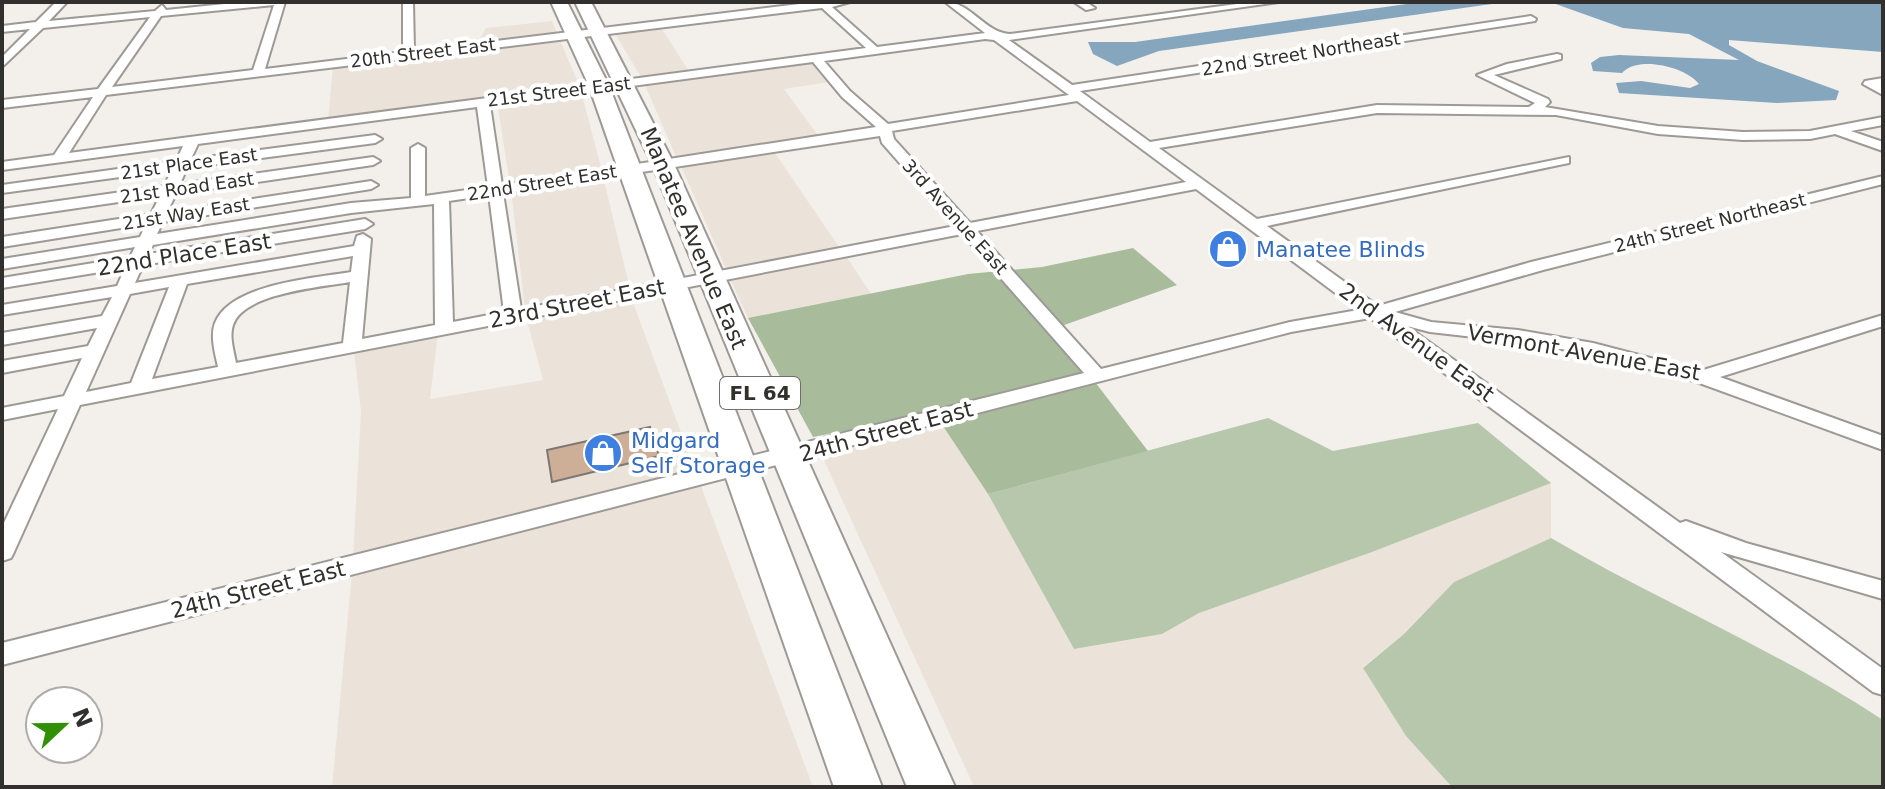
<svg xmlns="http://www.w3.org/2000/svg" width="1885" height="789" font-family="'DejaVu Sans',sans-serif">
<rect width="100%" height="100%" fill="#f3f0ec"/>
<path fill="#ebe3d9" d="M552,21L558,35L476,45L486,28Z
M660,26L690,73L642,79L614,32Z
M559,38L580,87L328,120L333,66Z
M813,62L830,82L784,89L820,138L677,159L644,83Z
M581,91L602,171L510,185L497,102Z
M773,150L841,250L727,271L680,164Z
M603,176L630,289L525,309L511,190Z
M846,256L872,295L748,318L730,279Z
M631,297L696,473L353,557L361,412L354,351L438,334L430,399L543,380L526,317Z
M941,423L988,494L1074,649L1162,634L1199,613L1372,552L1551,483V538L1454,582L1404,634L1363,667L1406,736L1452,787H974L821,454Z
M701,486L813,787H332L352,572Z"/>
<path fill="#b6c7ac" d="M1268,418L1333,451L1478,423L1551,483L1372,552L1199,613L1162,634L1074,649L988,494Z
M1551,538C1660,602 1777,650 1883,720V787H1452L1406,736L1363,668L1404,634L1454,582Z"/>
<path fill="#a8bc9c" d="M1133,248L1177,285L1053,329L1087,373L903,420L813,437L748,318L968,274L1042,267Z
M1095,382L1148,451L988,494L941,423Z"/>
<path fill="#85a6bd" d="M1421,2H1506L1159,51L1117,66L1093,54L1088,42H1135Z
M1550,2H1883V52L1729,40V45L1757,61L1839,91L1836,100L1777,103L1619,93L1616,83L1641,81L1690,88L1699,84C1686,67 1638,55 1622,73L1593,71L1591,63L1600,57L1619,55L1739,60L1689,34L1623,28Z"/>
<path fill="#cdae96" stroke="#7c7875" stroke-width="2" d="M650,427L659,456L552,482L547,450Z"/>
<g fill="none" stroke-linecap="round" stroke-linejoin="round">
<defs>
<path id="street" d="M56,2H67L49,21L155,11L162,5L166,10L244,2H285L265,69L403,52V2H413L414,51L816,2H850L832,7L877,47L985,33L945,2C971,2 985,33 1010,34L1252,2H1279L1009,40L1072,85L1531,16L1536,19L1535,21L1080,91L1150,142L1377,105L1529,107L1535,103L1477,75L1507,64L1557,54L1561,55V59L1494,75L1548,99L1550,102L1545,107L1658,126L1743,132L1810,131L1883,117V125L1851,131L1883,142V151L1835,134L1810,139L1743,140L1658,134L1556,115L1377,113L1159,148L1257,219L1569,157V163L1564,164L1267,226L1378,306L1531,262L1883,176V184L1543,270L1395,312L1431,322L1518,330L1593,343L1700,371L1883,315V326L1720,377L1883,436V450L1694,381L1592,354L1518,342L1430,332L1407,326L1680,523L1686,521L1746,543L1883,581V599L1721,552L1883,669V695L1873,692L1370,318L1291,332L2,665V643L1084,373L962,234L80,405L14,552L11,558L2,561V527L58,409L2,420V408L64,396L82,358L2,373V361L88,346L97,328L2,345V333L102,316L112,297L2,315V305L117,286L125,268L2,288V278L130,257L135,247L2,269V259L140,237L146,224L2,247V237L151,214L160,196L2,219V209L164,186L172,170L2,193V185L176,161L183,146L2,170V162L54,155L93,97L2,108V100L98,89L150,17L43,28L2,67V57L30,29L2,32V26L36,22ZM274,5L253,70L112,87L161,16ZM822,8L866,48L69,153L106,95ZM985,39L994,40L1069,95L888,124L850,91L824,61ZM813,62L842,97L876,127L502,185L490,105ZM1077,101L1186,182L970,223L894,139L892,131ZM477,107L488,187L425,196V148L418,144L411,148V198L351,203L157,234L163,222L371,189L378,185L371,181L167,212L176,194L373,165L380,161L373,157L180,184L187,168L375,143L382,139L375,135L191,159L198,144ZM880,136L882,143L955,226L521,309L503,193ZM1196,189L1358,310L1290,322L1101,369L977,231ZM489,195L504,312L453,322L449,201ZM434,204L435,325L362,339L371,239L363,234L357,236L354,246L135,283L143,265L365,229L373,224L365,219L148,254L153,245L351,213ZM353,256L351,272C315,278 230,284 215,323C210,336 215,353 218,367L152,379L187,284ZM350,282L343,343L236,363C234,351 229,337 233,325C243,293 322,287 350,282ZM169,287L131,383L86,392L130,294Z
M1074,2H1086L1095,8L1086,10Z
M1883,78V95L1863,84L1865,81Z"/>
<path id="primary" d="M551,2H567L609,86L882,787H834L589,86Z
M575,2H591L674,164L955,787H907L652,164Z"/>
</defs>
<use href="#street" stroke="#9d9a96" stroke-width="4"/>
<use href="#primary" stroke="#9d9a96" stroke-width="4"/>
<use href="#street" fill="#fff" fill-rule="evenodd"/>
<use href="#primary" fill="#fff" fill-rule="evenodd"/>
</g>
<defs>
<symbol id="shop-disc" viewBox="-11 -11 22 22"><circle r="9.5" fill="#3f7fe0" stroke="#fff"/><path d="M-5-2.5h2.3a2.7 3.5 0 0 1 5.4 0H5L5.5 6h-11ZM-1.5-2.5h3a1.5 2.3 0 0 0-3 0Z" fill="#fff"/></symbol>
</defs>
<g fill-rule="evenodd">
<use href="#shop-disc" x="1206" y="227" width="44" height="44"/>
<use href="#shop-disc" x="581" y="431" width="44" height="44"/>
</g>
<g text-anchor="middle" stroke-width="8" stroke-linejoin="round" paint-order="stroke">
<g font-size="18" fill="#31302e" stroke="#fff">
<text transform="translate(423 53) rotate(-7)" y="6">20th Street East</text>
<text transform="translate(1301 54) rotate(-9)" y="6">22nd Street Northeast</text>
<text transform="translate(559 92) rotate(-7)" y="6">21st Street East</text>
<text transform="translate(189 164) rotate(-8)" y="6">21st Place East</text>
<text transform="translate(542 183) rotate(-9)" y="6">22nd Street East</text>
<text transform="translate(187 188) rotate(-8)" y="6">21st Road East</text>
<text transform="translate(186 214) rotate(-9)" y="6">21st Way East</text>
<text transform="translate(955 217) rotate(48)" y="6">3rd Avenue East</text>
<text transform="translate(1710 223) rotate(-14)" y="6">24th Street Northeast</text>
</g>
<rect fill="#fff" stroke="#6f6e6d" stroke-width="2" x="720" y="377" width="80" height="32" rx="6"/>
<g font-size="20" font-weight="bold" fill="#31302e">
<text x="760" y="400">FL 64</text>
</g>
<g font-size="22" fill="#31302e" stroke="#fff">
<text transform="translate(694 238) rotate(67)" y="8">Manatee Avenue East</text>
<text transform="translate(184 254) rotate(-9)" y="8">22nd Place East</text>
<text transform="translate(577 303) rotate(-11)" y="8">23rd Street East</text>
<text transform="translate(1417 342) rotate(36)" y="8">2nd Avenue East</text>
<text transform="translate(1584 352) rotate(10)" y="8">Vermont Avenue East</text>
<text transform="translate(886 431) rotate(-15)" y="8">24th Street East</text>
<text transform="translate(258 589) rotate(-14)" y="8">24th Street East</text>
</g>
<g font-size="22" fill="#366cbe" stroke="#fff" text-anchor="start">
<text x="1256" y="257">Manatee Blinds</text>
<text x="631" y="448">Midgard<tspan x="631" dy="25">Self Storage</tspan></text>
</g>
</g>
<rect width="1885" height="789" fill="none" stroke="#31302e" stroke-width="8"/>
<g transform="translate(64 725) rotate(68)"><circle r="38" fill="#ffffff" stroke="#adacab" stroke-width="2"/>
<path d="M0-6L14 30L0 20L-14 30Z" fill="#319006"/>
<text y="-12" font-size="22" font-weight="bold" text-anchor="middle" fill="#31302e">N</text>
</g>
</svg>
